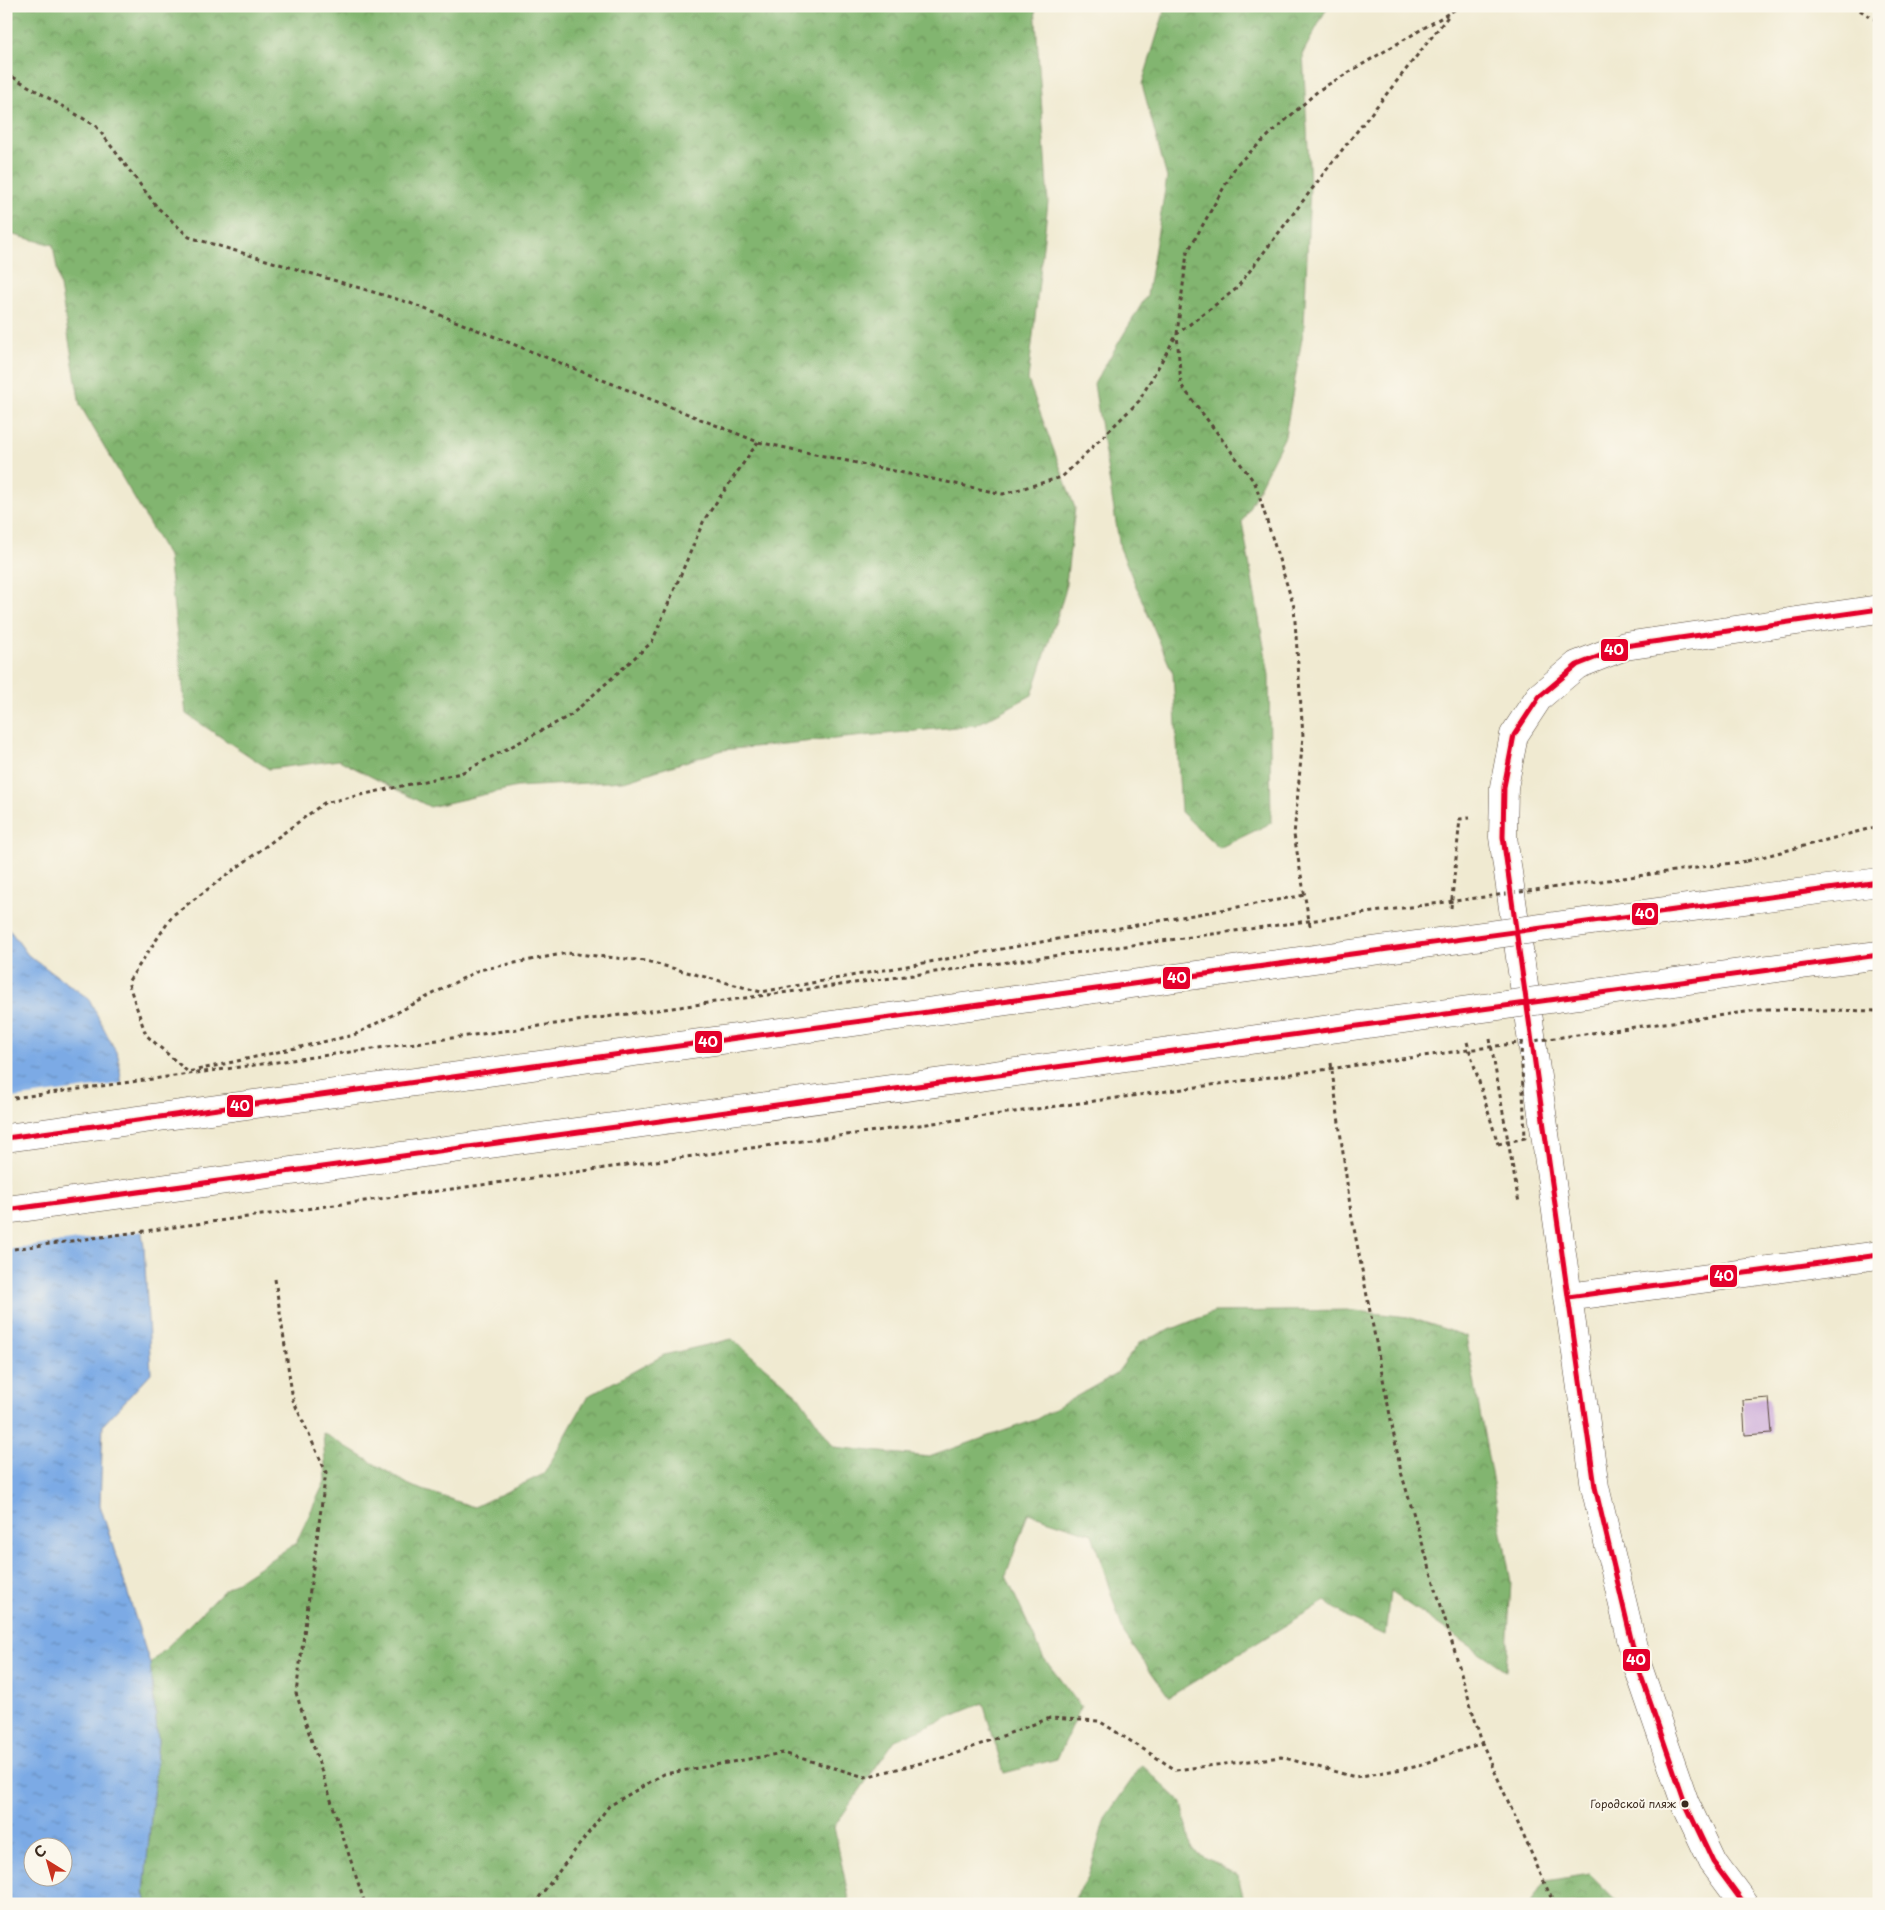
<svg xmlns="http://www.w3.org/2000/svg" width="1885" height="1910" font-family="'Playpen Sans',sans-serif">
<defs>
<pattern id="forest-crowns" width="20" height="18" patternUnits="userSpaceOnUse" patternTransform="scale(1.25)"><rect width="20" height="18" fill="#82b56f"/><path d="M2 6a3 3 0 1 1 6 0M12 15a3 3 0 1 1 6 0" fill="none" stroke="#6c935b"/></pattern>
<pattern id="water-ripples" width="26" height="14" patternUnits="userSpaceOnUse" patternTransform="scale(1.25)"><rect width="26" height="14" fill="#7baae5"/><path d="M2 4q2-2 4 0t4 0M15 11q2-2 4 0t4 0" fill="none" stroke="#668bb9"/></pattern>
</defs>
<rect width="100%" height="100%" fill="#fbf7ec"/>
<filter id="ink" filterUnits="userSpaceOnUse"><feTurbulence type="fractalNoise" baseFrequency=".02" numOctaves="2"/><feDisplacementMap in="SourceGraphic" scale="10" xChannelSelector="R" yChannelSelector="G"/><feConvolveMatrix kernelMatrix="1 2 1 2 8 2 1 2 1" color-interpolation-filters="sRGB"/></filter>
<filter id="wash" filterUnits="userSpaceOnUse"><feTurbulence type="fractalNoise" baseFrequency=".0096" numOctaves="4" result="noise"/><feDisplacementMap in="SourceGraphic" scale="20" xChannelSelector="R" yChannelSelector="G"/><feGaussianBlur stdDeviation="1.12" result="paint"/><feColorMatrix in="noise" values="0 0 0 0 0 0 0 0 0 0 0 0 0 0 0 0 0 1.4 0 .05"/><feComposite in="paint" operator="in"/></filter>
<g filter="url(#wash)">
<rect width="100%" height="100%" fill="#f0ead1"/>
<path fill="url(#forest-crowns)" stroke="#5e7046" d="M6,6H1035L1048,202L1028,380L1075,508L1065,592L1032,695L976,725L723,750L624,781L517,787L430,807L339,760L269,769L186,714L168,556L80,405L53,245L6,233Z
M1166,6H1328L1303,53L1310,185L1304,327L1285,436L1242,522L1269,675L1271,823L1219,848L1181,812L1173,674L1120,548L1094,384L1147,295L1167,178L1142,84Z
M1347,1310L1408,1317L1466,1336L1511,1582L1506,1670L1390,1592L1385,1635L1350,1619L1325,1601L1169,1697L1124,1634L1092,1534L1028,1513L1006,1576L1043,1657L1081,1707L1057,1759L1004,1773L983,1703L895,1740L834,1827L850,1904H147L144,1892L158,1741L150,1664L224,1590L296,1543L326,1479L323,1433L411,1486L474,1507L544,1474L588,1396L664,1355L732,1339L798,1395L834,1447L929,1457L1035,1420L1116,1374L1140,1342L1214,1312Z
M1142,1765L1182,1803L1192,1850L1238,1876L1245,1904H1071L1088,1877L1105,1818Z
M1590,1874L1620,1904H1530L1546,1881Z"/>
<path fill="url(#water-ripples)" stroke="#5b6a82" fill-rule="evenodd" d="M6,925L28,955L89,999L118,1056L144,1247L151,1373L103,1425L100,1505L150,1664L158,1741L144,1892L147,1904H6ZM32,1848H62V1878H32Z"/>
<path fill="#f0ead1" d="M124,1083L144,1231L6,1250V1099Z"/>
<g id="blocks">
<path fill="#c8a4d8" d="M1769,1398L1772,1433L1745,1435L1743,1400Z"/>
</g>
</g>
<g filter="url(#ink)">
<use href="#blocks" fill-opacity="0" stroke="#564739" stroke-width="1"/>
<g fill="none" stroke-linecap="round" stroke-linejoin="round">
<defs>
<path id="tertiary" d="M1568,1297L1879,1255
M1744,1904L1713,1862L1685,1803L1637,1664L1595,1487L1503,837L1504,787L1514,735L1539,697L1577,665L1625,646L1879,609"/>
<path id="trunk" d="M1752,899L1879,882
M1762,970L1879,955"/>
</defs>
<use href="#tertiary" stroke="#564739" stroke-width="29"/>
<use href="#trunk" stroke="#564739" stroke-width="29"/>
<path stroke="#564739" stroke-width="3" stroke-dasharray="4 4" stroke-linecap="butt" d="M1853,6L1879,22
M6,73L96,126L157,207L189,237L410,303L758,442L1003,494L1062,477L1139,401L1177,334L1187,253L1237,164L1319,90L1461,6
M758,442L704,520L652,642L571,715L461,773L324,803L173,915L128,982L146,1035L188,1072L354,1035L479,970L567,953L646,961L761,992L1305,895
M1747,861L1879,826
M1451,908L1460,819L1470,818
M1310,926L1294,835L1303,736L1294,607L1255,483L1181,385L1177,334L1236,289L1331,164L1450,14
M1767,1009L1879,1011
M1490,1039L1519,1203
M1467,1042L1498,1144
M1331,1063L1351,1213L1401,1472L1482,1743L1554,1904
M275,1279L293,1400L326,1472L296,1693L365,1904
M534,1904L609,1806L664,1774L783,1753L865,1777L949,1756L1050,1718L1099,1721L1176,1770L1281,1757L1355,1777L1414,1767L1482,1743"/>
<use href="#tertiary" stroke="#fff" stroke-width="28"/>
<use href="#trunk" stroke="#fff" stroke-width="28"/>
<defs>
<path id="trunk-bridge" d="M6,1138L1752,899
M6,1210L1762,970"/>
</defs>
<use href="#trunk-bridge" stroke="#564739" stroke-width="29" stroke-linecap="butt"/>
<path stroke="#564739" stroke-width="3" stroke-dasharray="4 4" stroke-linecap="butt" d="M6,1099L1747,861
M1498,1144L1525,1138L1521,1043
M6,1250L1767,1009"/>
<use href="#trunk-bridge" stroke="#fff" stroke-width="28"/>
<defs>
<path id="bus-1" d="M6,1138L1879,882
M6,1210L1879,955
M1568,1297L1879,1255
M1744,1904L1713,1862L1685,1803L1637,1664L1595,1487L1503,837L1504,787L1514,735L1539,697L1577,665L1625,646L1879,609"/>
</defs>
<use href="#bus-1" stroke="#fbf7ec" stroke-width="9"/>
<use href="#bus-1" stroke="#e4002b" stroke-width="5"/>
</g>
</g>
<circle fill="#3b2a1e" stroke="#fbf7ec" stroke-width="2" cx="1685" cy="1804" r="4.5"/>
<g text-anchor="middle" stroke-width="4" stroke-linejoin="round" paint-order="stroke">
<g font-size="11" fill="#3b2a1e" stroke="#fbf7ec" text-anchor="end">
<text x="1676" y="1808">Городской пляж</text>
</g>
</g>
<g stroke="#fbf7ec" stroke-width="2">
<rect x="1600" y="638" width="29" height="24" rx="5" fill="#e4002b"/>
<rect x="1631" y="902" width="28" height="24" rx="5" fill="#e4002b"/>
<rect x="1162" y="966" width="29" height="24" rx="5" fill="#e4002b"/>
<rect x="694" y="1030" width="29" height="24" rx="5" fill="#e4002b"/>
<rect x="226" y="1094" width="28" height="24" rx="5" fill="#e4002b"/>
<rect x="1709" y="1264" width="29" height="24" rx="5" fill="#e4002b"/>
<rect x="1622" y="1648" width="29" height="24" rx="5" fill="#e4002b"/>
</g>
<g font-size="14" text-anchor="middle" font-weight="bold" fill="#fff">
<text x="1614" y="655">40</text>
<text x="1645" y="919">40</text>
<text x="1177" y="983">40</text>
<text x="708" y="1047">40</text>
<text x="240" y="1111">40</text>
<text x="1724" y="1281">40</text>
<text x="1636" y="1665">40</text>
</g>
<rect width="1885" height="1910" fill="none" stroke="#fbf7ec" stroke-width="25"/>
<g transform="translate(48 1862) rotate(323)"><circle r="24" fill="#fbf7ec" stroke="#aea59a"/>
<path d="M0-4L9 19L0 12L-9 19Z" fill="#c8321e"/>
<text y="-8" font-size="14" font-weight="bold" text-anchor="middle" fill="#3b2a1e">С</text>
</g>
</svg>
